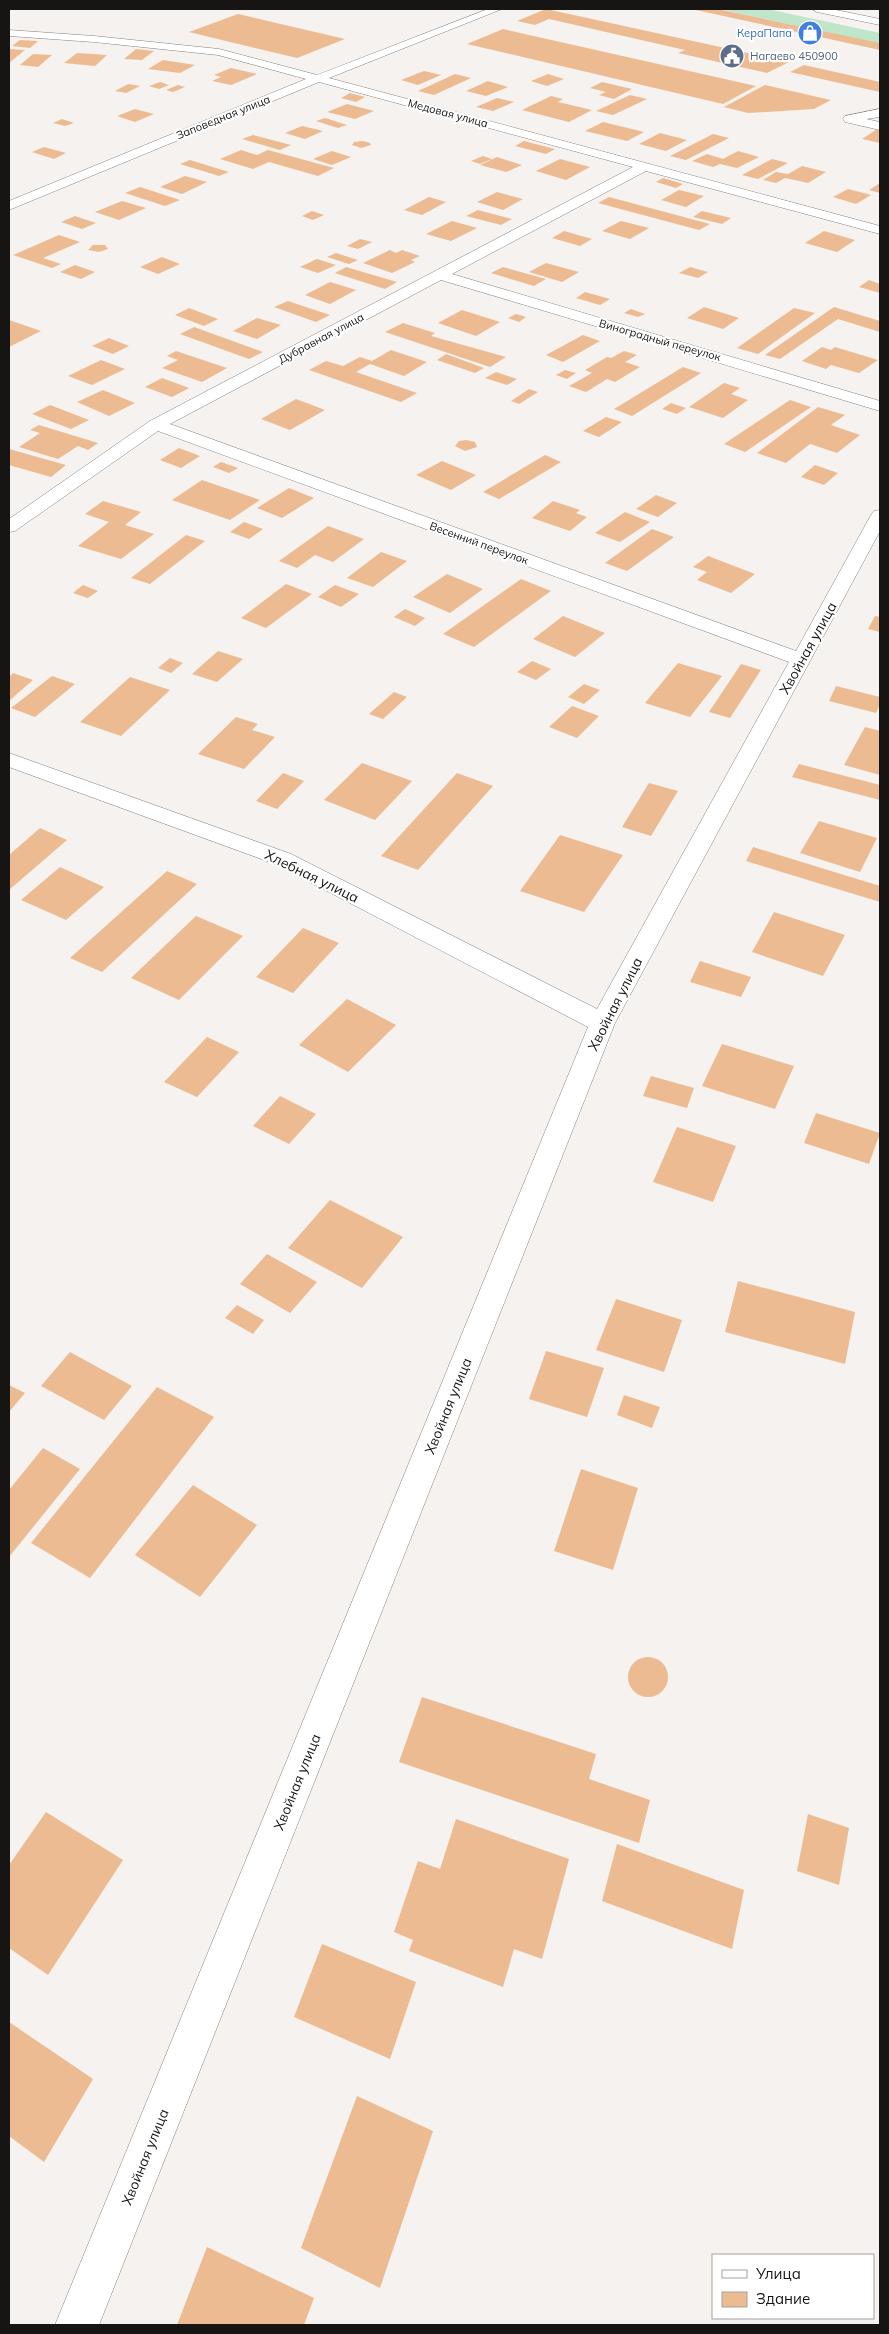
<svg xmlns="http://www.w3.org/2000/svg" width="889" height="2334" font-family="Mulish,sans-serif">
<rect width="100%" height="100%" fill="#f5f2ef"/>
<path fill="#bfe5cb" d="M719,9H767L880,33V44Z"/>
<path fill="#edbb91" d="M546,9L789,62L767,73L678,53L685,50L549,19L535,25L517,21Z
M691,9H717L880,43V50Z
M238,14L345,39L297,58L189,32Z
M503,29L756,86L723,104L467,44Z
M20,40L38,41L30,48L12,46Z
M9,49L25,50L9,63Z
M136,49L154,51L142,60L124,59Z
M77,53L107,55L95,66L64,63Z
M33,54L52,55L38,67L20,65Z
M163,60L195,65L180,73L148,69Z
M804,65L880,82V92L790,72Z
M231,68L257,74L231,85L212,81L221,77L214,75Z
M424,71L441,75L418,85L401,80Z
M455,74L471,78L434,95L418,91Z
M548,74L564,79L547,86L531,81Z
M488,81L508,87L486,96L466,91Z
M160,82L169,85L159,89L149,86Z
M602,82L632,89L614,99L599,95L606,92L590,88Z
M128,84L140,86L126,93L115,91Z
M178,85L185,87L173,92L166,90Z
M765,85L831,100L814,109L748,113L724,107Z
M350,93L365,97L356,102L341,98Z
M630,95L647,99L613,115L596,111Z
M551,96L563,99L558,102L592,110L569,122L522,110Z
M497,98L514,102L493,111L476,107Z
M347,104L374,111L355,119L327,112Z
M135,109L154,114L135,122L117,116Z
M325,118L347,125L338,128L316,121Z
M62,119L74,123L65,126L53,123Z
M603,122L644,132L627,141L585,131Z
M302,126L323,131L305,139L285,133Z
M877,129L880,130V143L862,139Z
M660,133L687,140L666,151L639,144Z
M713,134L729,138L686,160L670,156Z
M253,135L291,145L280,150L242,139Z
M363,141L370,143L371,145L361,148L352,145L354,142Z
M524,141L555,149L546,154L515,146Z
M44,147L66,153L54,159L32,152Z
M241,150L257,155L268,150L334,168L318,176L269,162L253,169L220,159Z
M332,151L351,157L332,165L313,159Z
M738,151L759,157L737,168L720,164L713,167L692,161L707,154L723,159Z
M483,156L492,159L480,164L471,161Z
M497,157L522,165L506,172L480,165Z
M560,159L590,167L566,180L536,171Z
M772,159L788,163L758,179L742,175Z
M190,160L229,172L219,176L180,164Z
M802,166L826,172L808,183L785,178L776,183L763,180L776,172L788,174Z
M185,176L207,182L182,194L160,187Z
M663,178L683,184L676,188L656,182Z
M880,183V193L869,190Z
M140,187L180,200L165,206L125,193Z
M848,189L871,195L856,204L833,197Z
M679,190L704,196L686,207L661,200Z
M497,192L523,199L503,210L477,202Z
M429,197L446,202L422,215L404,210Z
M609,197L710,224L699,230L598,203Z
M122,201L146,208L119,220L95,212Z
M478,210L512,219L501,225L466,216Z
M312,211L324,215L313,220L302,216Z
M702,211L731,218L722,224L693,217Z
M75,216L96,223L82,229L61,222Z
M452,221L477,228L451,241L426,234Z
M621,221L649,228L630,239L602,231Z
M564,231L592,239L580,246L552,238Z
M824,231L855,240L837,252L805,243Z
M59,235L80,242L43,258L61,264L52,268L13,255Z
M360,239L372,242L358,249L347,246Z
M93,245H105L108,249L99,252L88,250Z
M390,250L396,253L402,250L420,256L411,260L415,262L392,273L363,263Z
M336,253L358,260L349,264L327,257Z
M162,257L180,264L158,274L140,267Z
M317,259L336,265L318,273L300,267Z
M546,263L579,272L562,282L529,272Z
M75,265L95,272L81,279L60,272Z
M346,267L397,282L385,289L335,273Z
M503,267L546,279L534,286L491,273Z
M690,267L708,272L698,278L679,273Z
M869,280L880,284V293L859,287Z
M330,282L356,290L330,304L305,295Z
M585,292L610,299L600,305L576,298Z
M288,301L330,315L316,322L274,307Z
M704,307L739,318L723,329L687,318Z
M834,307L880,321V332L838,319L780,359L765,355Z
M189,308L218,319L204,326L175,315Z
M794,308L815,313L758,354L737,348Z
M631,309L645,314L638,317L624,313Z
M462,310L500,322L476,336L438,323Z
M516,314L526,317L519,322L508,318Z
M257,318L281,325L257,339L233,331Z
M9,320L41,331L9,347Z
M403,323L435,333L431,336L506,357L490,367L385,332Z
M194,327L263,352L249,359L180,334Z
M583,335L600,341L563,362L546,355Z
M109,338L129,346L113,354L92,346Z
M822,347L831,350L835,347L878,360L859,373L831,365L826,369L802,361Z
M391,350L427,362L404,376L370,364L356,372L417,393L401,402L309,370L326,361L343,366L360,357L372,361Z
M176,351L227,368L202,382L162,368L178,360L167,356Z
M624,351L637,355L625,362L640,367L615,382L607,379L586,392L569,386L592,373L585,370L607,357L611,358Z
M446,354L484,368L475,373L437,360Z
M101,360L125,369L92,385L68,376Z
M683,367L701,373L632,416L614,409Z
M565,370L576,373L567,379L556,375Z
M496,372L517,379L507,385L485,378Z
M162,378L189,388L172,397L145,387Z
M724,383L740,388L731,394L748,400L723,418L689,407Z
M529,389L538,392L519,404L511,401Z
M103,390L135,403L109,416L77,402Z
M296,399L325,410L290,430L261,419Z
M790,400L811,407L745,452L724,444Z
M671,403L686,408L677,414L662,409Z
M50,405L89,420L71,429L32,414Z
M818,407L845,415L831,425L860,435L837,453L810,444L786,463L757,453Z
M606,417L622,422L599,437L583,431Z
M39,425L98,443L88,450L78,446L58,459L19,447L40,433L30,430Z
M466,440L475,442L477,447L465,451L455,446L459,441Z
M179,448L200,456L181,468L160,460Z
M9,449L66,465L51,477L9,465Z
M545,455L561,462L499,499L483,492Z
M442,461L476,475L451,490L416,475Z
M221,462L238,468L229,473L213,467Z
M815,465L838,473L824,485L801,477Z
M202,480L260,500L230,520L172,500Z
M289,488L314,498L282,518L257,508Z
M656,495L677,503L658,517L636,509Z
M103,501L141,512L125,525L154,534L121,559L78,546L109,522L85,514Z
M553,501L580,510L576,513L587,517L570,531L532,518Z
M625,512L650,522L620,542L595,533Z
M244,522L263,529L249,539L230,532Z
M328,526L364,539L333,562L315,555L297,568L279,561Z
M652,529L674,537L627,571L605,563Z
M186,535L205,541L150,584L131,578Z
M381,552L407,561L373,587L347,578Z
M708,556L755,574L731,593L697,580L707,572L693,567Z
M447,574L483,589L450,613L413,597Z
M521,579L551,591L474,647L443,634Z
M286,584L312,594L266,628L241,618Z
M83,585L98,591L88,598L73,593Z
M335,585L359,594L341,607L318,597Z
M405,609L425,618L415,626L394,617Z
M563,616L605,633L575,657L533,639Z
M875,616L880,617V632L868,629Z
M218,651L243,659L217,682L192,674Z
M170,658L183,663L171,673L158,668Z
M532,661L551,669L536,680L517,672Z
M678,663L722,676L690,717L645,703Z
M741,664L761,670L730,718L709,712Z
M13,673L33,680L9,701V677Z
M52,676L75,684L35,717L11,708Z
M130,677L170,690L121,736L80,722Z
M584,684L600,690L584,704L568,697Z
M836,686L880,697V704L876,713L829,701Z
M394,692L407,697L383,719L369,714Z
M572,706L599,716L577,738L549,727Z
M236,717L258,724L252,730L275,737L244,769L198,754Z
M865,727L880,731V775L844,765Z
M362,763L412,781L375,820L324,800Z
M799,764L880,785V800L792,777Z
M283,773L304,781L277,809L256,801Z
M457,773L493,786L418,870L381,856Z
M649,783L678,791L651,836L622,827Z
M819,821L877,838L860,872L800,853Z
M40,828L67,840L9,890V855Z
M560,835L623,855L584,912L520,891Z
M753,847L880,886V902L746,861Z
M60,867L104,887L66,920L21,900Z
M167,871L197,884L102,972L70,958Z
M774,912L845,935L823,976L752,952Z
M196,916L243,936L179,1000L131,978Z
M303,928L339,943L293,993L256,977Z
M700,961L751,977L741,997L690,982Z
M347,999L396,1025L348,1072L299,1045Z
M207,1037L239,1052L197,1097L164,1082Z
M722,1044L794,1066L775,1109L702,1086Z
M651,1076L694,1088L687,1108L643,1096Z
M280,1096L316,1114L289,1144L253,1126Z
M816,1113L880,1133L869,1164L804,1143Z
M677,1127L736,1146L713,1202L653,1182Z
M330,1200L403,1237L362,1288L288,1248Z
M267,1254L317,1282L290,1313L240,1284Z
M738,1281L855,1312L845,1364L725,1332Z
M616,1299L682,1320L664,1372L596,1350Z
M237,1305L264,1320L253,1334L225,1318Z
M546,1351L604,1368L587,1417L529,1399Z
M70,1352L132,1386L104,1420L41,1386Z
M9,1385L25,1393L9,1412Z
M157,1387L214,1417L90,1578L31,1543Z
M624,1395L660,1407L652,1428L617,1415Z
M43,1448L80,1469L9,1557V1490Z
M581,1469L638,1488L613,1570L554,1551Z
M193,1485L257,1525L200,1597L135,1555Z
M628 1677a20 20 0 1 1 40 0a20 20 0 1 1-40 0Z
M422,1697L596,1754L589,1779L650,1800L639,1843L399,1762Z
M46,1812L123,1860L48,1975L9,1948V1865Z
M808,1814L849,1828L839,1885L797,1871Z
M456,1819L569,1859L542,1959L514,1949L503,1987L409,1951L413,1940L394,1932L418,1861L440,1869Z
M617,1844L744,1890L732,1949L602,1901Z
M322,1944L416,1982L390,2059L294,2017Z
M9,2022L93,2079L44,2162L9,2136Z
M357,2096L433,2131L380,2288L301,2248Z
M207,2247L314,2298L304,2325H177Z"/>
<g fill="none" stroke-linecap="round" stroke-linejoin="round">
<defs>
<path id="minor" d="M488,9H502L329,78L880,226V234L646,171L452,274L880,401V411L441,280L170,424L796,651L871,515L874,511L880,510V531L615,1023L99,2325H55L588,1027L275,864L9,767V753L291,854L597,1009L789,662L158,431L15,531L9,532V519L150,421L633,167L319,82L9,210V201L306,79L218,55L94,42L9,36V30L94,36L219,49L317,75Z
M880,109V117L866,119L880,122V130L845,122L843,119L845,116Z"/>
<path id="tertiary" d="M812,9H831L880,19V25L817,12Z"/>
</defs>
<use href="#minor" stroke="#85827f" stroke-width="1"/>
<use href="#tertiary" stroke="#85827f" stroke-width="1"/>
<use href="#minor" fill="#fff" fill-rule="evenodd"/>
<use href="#tertiary" fill="#fff" fill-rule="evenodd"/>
</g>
<defs>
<symbol id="shop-disc" viewBox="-11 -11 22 22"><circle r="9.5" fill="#3f7fe0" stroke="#fff"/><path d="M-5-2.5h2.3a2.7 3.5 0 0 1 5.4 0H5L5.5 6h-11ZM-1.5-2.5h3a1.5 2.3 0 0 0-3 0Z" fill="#fff"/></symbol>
<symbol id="civic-disc" viewBox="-11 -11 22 22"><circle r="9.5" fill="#5c6f8a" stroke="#fff"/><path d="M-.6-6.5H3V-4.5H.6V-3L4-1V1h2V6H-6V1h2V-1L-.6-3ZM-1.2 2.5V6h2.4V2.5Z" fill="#fff"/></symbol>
</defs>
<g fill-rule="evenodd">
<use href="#shop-disc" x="796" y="19" width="28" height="28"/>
<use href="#civic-disc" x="718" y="42" width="28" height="28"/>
</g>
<g text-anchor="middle" stroke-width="4.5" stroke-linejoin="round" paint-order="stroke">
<g font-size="11" fill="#366cbe" stroke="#fff" text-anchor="end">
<text x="792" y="37">КераПапа</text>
</g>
<g font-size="11" fill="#4e5e75" stroke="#fff" text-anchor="start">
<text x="750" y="60">Нагаево 450900</text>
</g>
<g font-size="11" fill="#161514" stroke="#fff">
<text transform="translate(448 113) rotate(15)" y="4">Медовая улица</text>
<text transform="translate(223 117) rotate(-22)" y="4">Заповедная улица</text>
<text transform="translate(321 338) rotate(-28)" y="4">Дубравная улица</text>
<text transform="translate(660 340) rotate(16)" y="4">Виноградный переулок</text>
<text transform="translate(479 543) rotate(20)" y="4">Весенний переулок</text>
</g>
<g font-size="14" fill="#161514" stroke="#fff">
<text transform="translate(808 648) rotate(-61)" y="5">Хвойная улица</text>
<text transform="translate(312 876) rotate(26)" y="5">Хлебная улица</text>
<text transform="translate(615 1004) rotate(-63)" y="5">Хвойная улица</text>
<text transform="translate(448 1406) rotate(-68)" y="5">Хвойная улица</text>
<text transform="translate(297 1782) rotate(-68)" y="5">Хвойная улица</text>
<text transform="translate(145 2157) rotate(-68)" y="5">Хвойная улица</text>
</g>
</g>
<rect width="889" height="2334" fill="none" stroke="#161514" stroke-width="20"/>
<rect x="712" y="2254" width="162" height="65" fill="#ffffff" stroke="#a2a1a1"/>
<rect x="722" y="2270" width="25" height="8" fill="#ffffff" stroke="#a2a1a1"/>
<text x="756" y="2279" font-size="15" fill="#161514">Улица</text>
<rect x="722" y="2292" width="25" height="15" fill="#edbb91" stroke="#a2a1a1"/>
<text x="756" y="2304" font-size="15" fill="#161514">Здание</text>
</svg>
